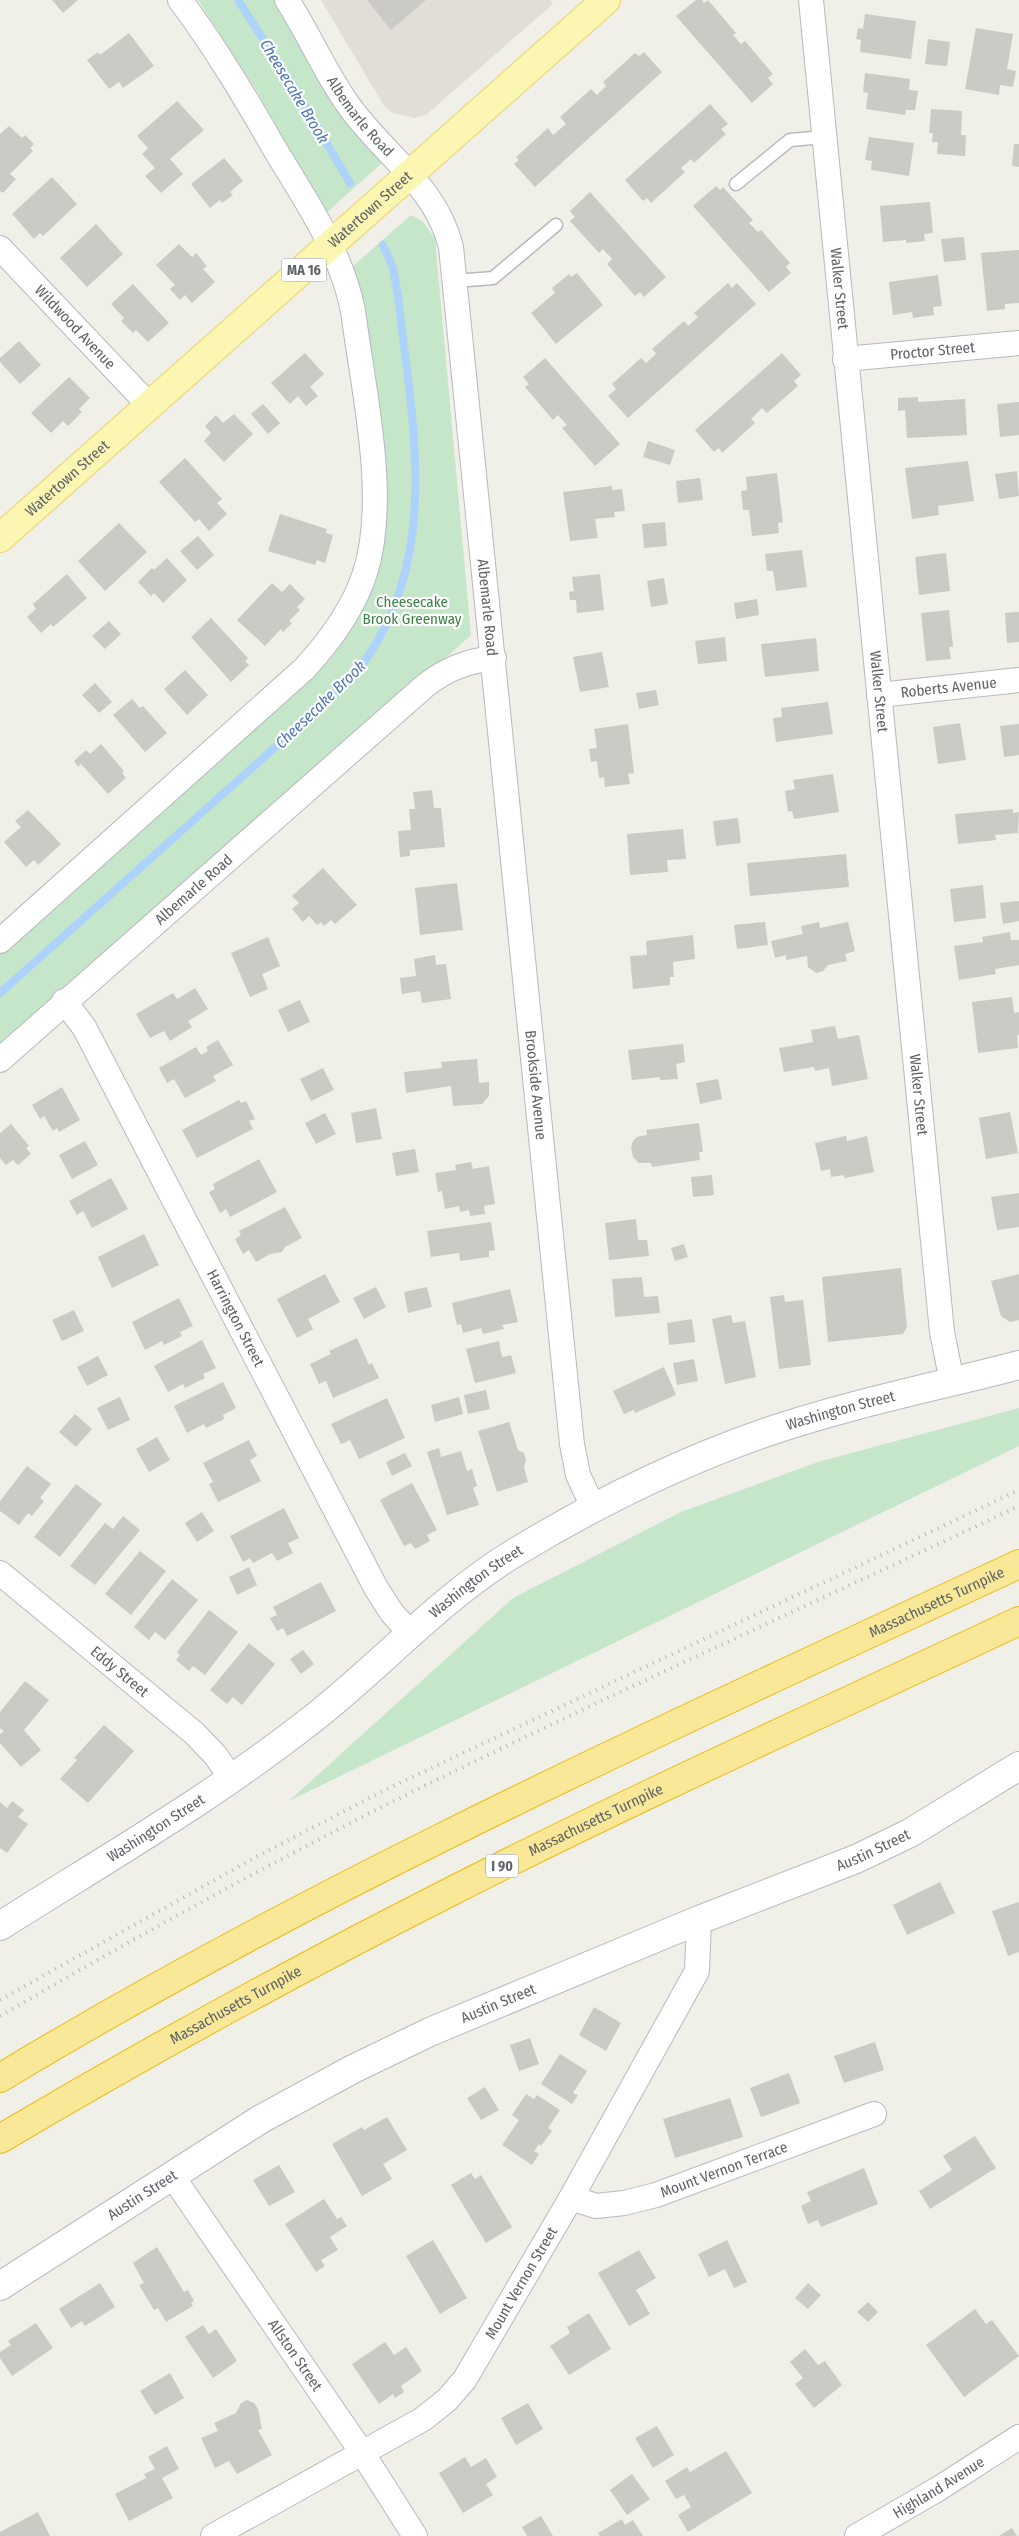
<svg xmlns="http://www.w3.org/2000/svg" width="1019" height="2536" font-family="'Fira Sans Condensed',sans-serif">
<rect width="100%" height="100%" fill="#f0efe8"/>
<path fill="#e0ded6" d="M321,0H550L553,4L426,115L415,118L393,113L384,106Z"/>
<path fill="#c6e6c9" d="M198,0H286L391,155L317,221L300,170L256,90Z
M411,215L423,222L435,239L471,635L0,1062V940L314,658L371,546L343,275Z
M1019,1408V1446L289,1801L513,1598L681,1512L818,1462Z"/>
<g fill="none" stroke-linecap="round" stroke-linejoin="round">
<path stroke="#add2fb" stroke-width="8" d="M238,0L290,81L350,183
M0,993L328,700C343,686 358,672 369,655C441,548 411,414 398,296L393,268L383,245"/>
</g>
<path fill="#cccac4" d="M52,0H78L63,13Z
M367,0H426L391,30Z
M696,0H702L704,3L708,0L736,33L733,35L741,44L745,41L773,74L768,78L773,84L752,103L676,16Z
M865,14L916,21L911,59L860,52L861,40L856,39L858,28L863,29Z
M976,28L1013,34L1007,69L1016,71L1013,87L1000,85L999,95L965,89Z
M129,33L154,66L123,88L119,82L109,89L87,60L98,52L100,55Z
M928,39L950,42L947,66L925,64Z
M644,52L662,72L535,187L514,164L519,160L516,157L548,128L553,135L566,124L560,117L591,89L597,95L606,86L603,82L635,53L639,56Z
M865,73L910,79L909,90L918,91L915,110H906L905,115L866,109L868,93L863,92Z
M177,101L204,130L170,159L183,174L161,193L145,176L155,168L142,154L148,148L137,136Z
M710,104L728,124L721,129L726,134L694,163L691,159L681,168L685,172L651,203L647,198L643,201L625,180Z
M931,109L962,111L961,135H966L965,156L937,154L938,142H932L933,133H929Z
M9,126L22,138L25,135L34,144L30,148L33,151L10,174L16,179L3,193L0,191V134Z
M869,137L914,143L909,176L871,170L872,161L865,160Z
M1014,144H1019V167L1012,166Z
M224,158L243,181L230,192L233,195L222,203L220,200L210,208L191,184Z
M52,177L77,204L43,236L40,233L34,239L12,214Z
M716,186L720,190L723,187L753,220L749,223L758,232L761,230L790,263L786,267L791,273L769,292L693,206Z
M590,192L666,277L644,297L640,292L635,296L607,264L612,259L603,249L599,253L570,221L575,217L570,211Z
M930,202L933,233L924,234L925,241L906,243V240L883,242L880,206Z
M96,224L123,254L87,287L60,258Z
M964,237L966,260L944,262L941,239Z
M179,244L192,257L196,253L207,266L203,269L215,282L192,303L185,295L180,300L170,289L175,285L156,265Z
M1019,250V303L1005,304V309L987,311L981,253Z
M577,273L603,305L556,344L531,313L555,293L552,288L569,274L571,277Z
M938,275L942,306L933,307L934,315L913,318L912,312L893,315L889,282Z
M728,283L732,288L737,283L756,304L628,418L608,396L616,389L612,384L641,358L646,363L656,354L652,349L684,321L688,326L698,317L694,313Z
M133,284L169,323L148,342L136,330L133,333L121,321L124,318L111,304Z
M19,341L41,365L20,384L0,362V358Z
M305,353L324,374L310,387L318,396L306,406L298,396L290,404L271,383Z
M782,353L801,375L794,381L798,386L767,413L762,408L751,419L755,423L722,453L719,448L714,452L695,430Z
M545,358L620,444L595,466L562,428L567,425L558,415L553,420L525,387L529,384L523,377Z
M69,377L90,398L79,409L82,412L68,426L63,421L51,433L31,413Z
M918,397V402L965,399L967,435L907,438L905,410L898,411V398Z
M1019,402V435L1000,437L997,404Z
M263,404L280,423L268,434L251,414Z
M234,414L253,434L224,462L204,441L211,433L205,426L216,415L223,423Z
M648,441L675,450L670,465L643,457Z
M185,458L222,499L217,503L227,514L209,531L199,519L195,522L159,482Z
M968,461L974,501L938,506L939,515L912,519L905,468Z
M1017,471L1019,496L999,499L995,474Z
M777,473L783,522L778,523L779,533L752,536L749,510H743L741,491L747,490L746,477Z
M700,478L703,500L678,503L676,481Z
M612,486V490L622,489L625,511L614,512L615,517L595,519L598,538L570,541L563,492Z
M280,514L327,529L326,533L333,535L325,563L317,560L315,565L268,551Z
M665,522L667,546L644,548L642,524Z
M119,523L147,552L105,591L78,561Z
M198,536L214,555L197,570L180,551Z
M802,550L807,587L776,591L773,571H767L765,554Z
M946,553L950,591L919,595L915,557Z
M167,558L187,580L163,603L154,593L151,596L138,582L152,568L154,570Z
M67,574L87,598L53,627L51,624L41,633L27,617L36,609L33,604Z
M600,574L604,610L577,613L576,600H570L569,592L574,591L572,577Z
M664,578L668,604L651,607L647,581Z
M272,583L282,592L290,584L305,599L297,607L300,610L289,621L292,623L283,632L281,629L265,646L237,620Z
M757,599L759,615L736,619L734,603Z
M949,610L953,647H949L951,659L926,661L921,613Z
M1019,612V642L1007,643L1005,613Z
M211,618L248,658L245,661L249,665L231,682L191,637Z
M109,621L121,634L105,649L92,636Z
M725,637L727,661L698,664L695,641Z
M816,638L819,671L765,677L761,644Z
M602,652L609,687L580,692L573,657Z
M185,670L208,695L187,715L164,689Z
M95,683L112,702L99,713L82,695Z
M656,690L659,705L639,709L636,693Z
M132,699L140,708L143,706L167,733L145,752L113,715Z
M828,702L833,734L776,742L773,718L782,717L781,708Z
M960,723L966,760L938,764L933,727Z
M628,724L634,773L628,774L630,784L605,787L604,777L599,778L597,761L591,762L589,749L597,748L594,729Z
M1019,724V755L1004,757L1000,726Z
M101,744L124,771L122,773L126,778L108,794L81,764L78,767L74,761L86,750L90,754Z
M833,774L839,812L794,819L792,811L788,812L785,791L795,789L793,780Z
M432,790L434,808H441L445,847L410,850V856L400,857L398,831L411,830L409,809H415L413,792Z
M1013,809V813L1019,812L1018,833L995,835L996,840L958,844L955,814Z
M28,810L61,844L38,865L34,860L26,867L4,842L21,827L15,821Z
M738,818L741,843L716,846L713,821Z
M683,829L686,859L667,860L668,872L630,875L627,834Z
M846,854L849,887L750,896L747,863Z
M323,868L357,905L335,924L331,920L324,926L321,922L317,925L309,916L303,922L292,909L299,903L292,896Z
M457,883L463,930L420,935L415,888Z
M983,885L986,918L954,922L950,889Z
M1019,901V921L1003,924L1000,903Z
M765,922L768,945L737,949L734,925Z
M819,922L820,928L848,922L855,951L845,954L847,961L828,965L823,971L816,973L808,967L807,956L786,960V955L775,958L771,941L803,934L801,926Z
M1010,932L1011,940H1019V965L995,969L996,974L959,980L954,946L983,942L982,937Z
M693,935L695,959L673,962L674,977H670V985L633,989L630,956L647,955L646,941Z
M268,937L280,966L262,974L268,989L250,997L231,953Z
M435,955L436,965L446,964L451,999L422,1003L420,991L402,994L400,978L416,976L414,959Z
M195,988L208,1009L188,1021L192,1027L170,1041L164,1031L150,1038L136,1014L173,993L177,999Z
M1012,997L1014,1013L1019,1012V1035H1017L1018,1048L978,1053L972,1002Z
M300,1000L310,1022L288,1032L278,1010Z
M835,1026L838,1039L859,1035L868,1079L832,1086L829,1068L815,1071L814,1067L784,1072L779,1048L813,1042L811,1030Z
M218,1040L233,1065L213,1076L216,1081L185,1098L174,1079L167,1083L159,1068L196,1047L201,1055L208,1051L206,1047Z
M683,1044L685,1062L676,1064L678,1079L660,1080V1077L632,1080L628,1050Z
M477,1059L479,1083L489,1082V1096L482,1104L453,1106L451,1086L406,1093L404,1072L442,1068L441,1062Z
M323,1068L334,1090L311,1101L300,1079Z
M718,1079L722,1099L700,1104L696,1083Z
M62,1087L80,1120L59,1132L57,1128L53,1131L44,1116L40,1119L32,1105Z
M239,1100L241,1103L246,1101L255,1119L249,1121L253,1129L197,1158L182,1130Z
M376,1108L382,1139L356,1143L351,1113Z
M1010,1112L1018,1153L986,1159L979,1118Z
M325,1113L336,1134L316,1144L305,1123Z
M699,1123L703,1152H699L700,1160L652,1167L651,1163H639L633,1157L631,1147L633,1141L637,1137L647,1135L646,1130Z
M11,1124L29,1146L26,1148L31,1154L18,1165L13,1160L6,1165L0,1158V1133Z
M846,1136L847,1141L867,1136L874,1172L845,1178L844,1175L831,1177L830,1169L821,1171L815,1143Z
M85,1141L98,1165L72,1179L59,1155Z
M415,1149L419,1172L396,1176L392,1153Z
M259,1159L277,1192L230,1217L226,1209L220,1213L209,1192L215,1189L213,1184Z
M471,1162L473,1169L489,1166L495,1204L484,1206L485,1214L470,1216L469,1210L460,1212L459,1206L445,1209L442,1191L438,1192L435,1173L456,1170L455,1165Z
M712,1175L714,1195L693,1197L691,1177Z
M111,1178L128,1209L92,1228L83,1211L77,1215L69,1201Z
M1019,1193V1227L997,1230L991,1197Z
M285,1207L302,1238L285,1247L282,1252L270,1254L256,1262L249,1250L243,1254L235,1239L241,1235L239,1231Z
M636,1219L638,1240H647L649,1256L609,1260L605,1223Z
M491,1222L495,1250L489,1251V1257L460,1261L459,1253L431,1257L427,1231Z
M144,1234L159,1265L112,1288L98,1257Z
M684,1244L688,1257L675,1261L671,1248Z
M901,1268L907,1327L903,1334L828,1342L822,1277Z
M325,1274L340,1302L308,1319L313,1329L297,1338L277,1299Z
M1019,1274V1320L1010,1322L1001,1316L991,1281Z
M642,1277L644,1297L658,1296L660,1313L615,1317L612,1279Z
M376,1287L386,1307L364,1319L353,1298Z
M427,1287L432,1307L408,1313L404,1292Z
M510,1289L518,1322L502,1325L504,1329L483,1334L481,1328L463,1333L461,1324L457,1325L452,1303Z
M784,1295L785,1302L803,1300L811,1365L779,1369L770,1297Z
M179,1298L193,1326L180,1332L182,1336L164,1345L162,1341L145,1350L132,1322Z
M74,1310L84,1331L62,1341L52,1320Z
M731,1315L733,1323L745,1321L756,1377L725,1384L712,1319Z
M692,1319L695,1342L669,1345L667,1323Z
M357,1338L369,1365L372,1363L379,1378L333,1398L326,1381L319,1384L310,1364L331,1354L329,1351Z
M202,1340L216,1368L203,1374L205,1378L185,1388L183,1384L168,1392L154,1366Z
M499,1341L502,1357L511,1355L516,1373L475,1383L466,1349Z
M98,1356L108,1375L87,1386L77,1367Z
M694,1359L698,1381L677,1385L673,1363Z
M664,1367L676,1395L635,1413L634,1410L624,1414L613,1391Z
M223,1382L236,1408L223,1415L224,1419L206,1428L204,1424L187,1433L174,1406Z
M486,1390L490,1409L468,1414L464,1395Z
M120,1397L130,1420L108,1430L97,1408Z
M459,1397L463,1414L435,1422L431,1405Z
M387,1398L405,1438L359,1459L350,1440L341,1444L331,1424Z
M75,1414L92,1429L76,1447L59,1432Z
M509,1422L518,1450L524,1453L526,1460L524,1467L528,1482L497,1492L478,1431Z
M157,1437L170,1460L149,1472L136,1449Z
M249,1440L257,1456L250,1460L261,1481L218,1502L209,1484L213,1482L203,1463Z
M439,1448L441,1457L461,1451L467,1471L472,1469L477,1486L473,1488L479,1505L447,1515L427,1452Z
M405,1453L412,1466L392,1476L386,1462Z
M27,1466L51,1484L40,1498L44,1501L32,1516L28,1513L19,1525L0,1511V1501Z
M412,1483L437,1530L427,1535L430,1541L415,1549L411,1543L404,1546L380,1500Z
M76,1484L102,1504L60,1557L34,1537Z
M284,1508L299,1538L288,1543L293,1553L277,1561L272,1553L253,1563L250,1558L243,1562L230,1536Z
M202,1512L214,1531L197,1542L185,1523Z
M123,1516L140,1530L95,1585L70,1566L105,1523L113,1529Z
M140,1551L166,1571L131,1615L105,1594Z
M249,1567L257,1585L237,1595L229,1577Z
M172,1579L198,1600L165,1640L155,1632L149,1640L134,1627Z
M321,1582L336,1611L287,1636L283,1628L277,1631L270,1618L277,1615L273,1607Z
M209,1610L238,1632L205,1675L193,1666L189,1671L176,1660L180,1655L177,1652Z
M249,1643L275,1664L242,1705L233,1697L227,1704L210,1690Z
M303,1650L314,1664L301,1674L290,1659Z
M25,1681L49,1700L24,1730L41,1750L21,1767L0,1743V1734L4,1731L0,1728V1712Z
M104,1725L134,1751L88,1803L60,1779L77,1760L74,1758Z
M12,1801L24,1810L18,1817L28,1824L7,1853L0,1848V1802L7,1808Z
M940,1882L955,1913L907,1935L893,1905Z
M1019,1902V1952L1008,1956L992,1911Z
M594,2007L621,2023L606,2051L579,2035Z
M530,2038L539,2064L519,2071L510,2045Z
M875,2042L884,2070L844,2083L834,2056Z
M560,2054L587,2071L573,2093L578,2095L572,2104L541,2084Z
M789,2073L800,2103L761,2117L750,2088Z
M485,2087L499,2110L481,2120L467,2098Z
M526,2094L534,2099L537,2095L560,2110L548,2128L552,2131L541,2146L539,2144L534,2151L539,2154L532,2165L502,2145L519,2120L512,2115Z
M730,2098L743,2137L675,2158L663,2119Z
M387,2117L407,2150L383,2164L392,2179L362,2196L332,2144L362,2127L364,2130Z
M975,2136L996,2168L930,2209L919,2191L952,2170L943,2156Z
M279,2165L295,2192L269,2206L253,2180Z
M864,2168L878,2204L821,2227L818,2220L808,2224L801,2206L811,2201L807,2192Z
M471,2173L475,2179L481,2175L512,2227L486,2243L451,2185Z
M324,2199L337,2219L341,2217L347,2226L330,2237L338,2250L321,2260L325,2266L316,2272L285,2224Z
M433,2240L467,2298L440,2314L406,2256Z
M727,2240L747,2282L734,2288L725,2269L709,2277L698,2254Z
M157,2247L184,2292L188,2290L194,2301L191,2303L193,2306L166,2322L158,2308L154,2310L139,2285L144,2283L133,2263Z
M639,2250L656,2278L636,2290L650,2314L629,2326L598,2273Z
M100,2283L115,2307L85,2326L82,2321L71,2328L59,2309Z
M808,2283L821,2295L808,2309L795,2298Z
M868,2302L878,2312L868,2322L857,2312Z
M975,2309L986,2324L992,2320L1019,2356L964,2397L926,2345Z
M589,2313L611,2349L569,2375L550,2346L570,2333L567,2327Z
M36,2323L53,2348L12,2376L0,2358V2352L11,2345L8,2341Z
M203,2325L209,2334L216,2329L237,2361L213,2378L185,2337Z
M385,2342L394,2355L406,2347L422,2371L401,2386L404,2392L395,2398L393,2394L379,2404L352,2364Z
M805,2349L818,2365L825,2361L842,2385L814,2408L795,2384L803,2378L790,2362Z
M170,2373L184,2398L155,2415L140,2391Z
M247,2400L254,2403L258,2409L262,2429L258,2430L272,2455L237,2474L229,2461L215,2468L201,2438L218,2431L214,2423L236,2413L241,2403Z
M528,2403L543,2429L516,2445L501,2418Z
M657,2426L674,2455L653,2468L635,2438Z
M167,2446L179,2469L162,2478L173,2498L129,2521L115,2494L146,2478L144,2474L155,2469L148,2457Z
M726,2451L752,2493L688,2532L678,2515L691,2507L684,2495L676,2499L665,2481L687,2467L690,2472Z
M465,2457L471,2467L486,2458L497,2477L486,2484L493,2495L463,2513L439,2473Z
M632,2474L650,2499L627,2515L610,2490Z
M38,2512L50,2536H0V2532Z
M541,2516L553,2536H527L522,2527Z
M622,2519L625,2525L633,2520L643,2536H600L598,2533Z
M1012,2528L1017,2536H999Z"/>
<g fill="none" stroke-linecap="round" stroke-linejoin="round">
<defs>
<path id="service" d="M736,184L790,140L824,137
M455,281L493,278L556,225"/>
<g id="minor">
<path id="s1" d="M287,0C309,34 325,73 349,106C384,155 436,186 451,247L572,1444L578,1475L594,1509"/>
<path id="s2" d="M811,0L942,1332L952,1382"/>
<path id="s3" d="M0,248L150,406"/>
<path id="s4" d="M845,359L1019,343"/>
<path id="s5" d="M879,695L1019,680"/>
<path d="M0,941L304,669C330,641 353,610 365,573C389,498 363,389 353,311C342,253 306,201 276,151C246,99 216,48 180,0"/>
<path id="s6" d="M64,1001L84,1027L376,1588L392,1613L411,1634"/>
<path id="s7" d="M0,1060L426,685C447,669 467,661 494,658"/>
<path id="s8" d="M0,1573L194,1733L216,1756L231,1778"/>
<path id="s9" d="M173,2177L363,2454L415,2536"/>
<path id="s10" d="M571,2198L596,2206L624,2203L656,2195L874,2114"/>
<path id="s11" d="M213,2536L423,2419L447,2400L465,2379L571,2198L697,1971L699,1920"/>
<path id="s12" d="M857,2536L938,2489L1019,2437"/>
</g>
<g id="secondary">
<path id="s13" d="M0,1926C103,1861 210,1799 306,1724C378,1669 438,1599 516,1552C595,1504 680,1462 767,1432C849,1404 935,1387 1019,1365"/>
<path id="s14" d="M0,2286L261,2119L353,2069L432,2031L699,1920L856,1859L910,1833L1019,1766"/>
</g>
<g id="primary">
<path id="s15" d="M0,538L606,0"/>
</g>
<g id="motorway">
<path id="s16" d="M0,2078C326,1881 674,1725 1019,1564"/>
<path id="s17" d="M0,2139C147,2052 296,1970 448,1893C636,1797 828,1711 1019,1621"/>
</g>
</defs>
<use href="#service" stroke="#b7b9bd" stroke-width="15"/>
<use href="#minor" stroke="#b7b9bd" stroke-width="26"/>
<use href="#secondary" stroke="#b6b9be" stroke-width="30"/>
<use href="#primary" stroke="#ead266" stroke-width="30"/>
<use href="#motorway" stroke="#ebba0c" stroke-width="30"/>
<use href="#service" stroke="#fff" stroke-width="12"/>
<use href="#minor" stroke="#fff" stroke-width="24"/>
<use href="#secondary" stroke="#fff" stroke-width="28"/>
<use href="#primary" stroke="#fbf6b2" stroke-width="28"/>
<use href="#motorway" stroke="#f8e897" stroke-width="28"/>
<path stroke="#b5b6b7" stroke-width="4" stroke-dasharray="1 6" stroke-linecap="butt" d="M0,2000L254,1858L387,1789L1019,1490
M0,2016C129,1941 259,1869 392,1802C599,1699 810,1605 1019,1506"/>
</g>
<g text-anchor="middle" stroke-width="4.5" stroke-linejoin="round" paint-order="stroke">
<g fill="#fff" stroke="#8f9195" stroke-width="1">
<rect x="281.5" y="258.5" width="45" height="23" rx="4"/>
<rect x="486" y="1854.5" width="32" height="23" rx="4"/>
</g>
<g font-size="14" font-weight="bold" fill="#5f6267">
<text x="304" y="275">MA 16</text>
<text x="502" y="1871">I 90</text>
</g>
<g font-size="15" fill="#5f6267" stroke="#fff">
<text dy="5" stroke="none"><textPath href="#s1" startOffset="138">Albemarle Road</textPath></text>
<text dy="5" stroke="none"><textPath href="#s15" startOffset="495">Watertown Street</textPath></text>
<text dy="5" stroke="none"><textPath href="#s2" startOffset="290">Walker Street</textPath></text>
<text dy="5" stroke="none"><textPath href="#s3" startOffset="109">Wildwood Avenue</textPath></text>
<text dy="5" stroke="none"><textPath href="#s4" startOffset="88">Proctor Street</textPath></text>
<text dy="5" stroke="none"><textPath href="#s15" startOffset="90">Watertown Street</textPath></text>
<text dy="5" stroke="none"><textPath href="#s1" startOffset="661">Albemarle Road</textPath></text>
<text dy="5" stroke="none"><textPath href="#s5" startOffset="70">Roberts Avenue</textPath></text>
<text dy="5" stroke="none"><textPath href="#s2" startOffset="695">Walker Street</textPath></text>
<text dy="5" stroke="none"><textPath href="#s7" startOffset="258">Albemarle Road</textPath></text>
<text dy="5" stroke="none"><textPath href="#s1" startOffset="1141">Brookside Avenue</textPath></text>
<text dy="5" stroke="none"><textPath href="#s2" startOffset="1100">Walker Street</textPath></text>
<text dy="5" stroke="none"><textPath href="#s6" startOffset="361">Harrington Street</textPath></text>
<text dy="5" stroke="none"><textPath href="#s13" startOffset="994">Washington Street</textPath></text>
<text dy="5" stroke="none"><textPath href="#s13" startOffset="589">Washington Street</textPath></text>
<text dy="5" stroke="none"><textPath href="#s16" startOffset="1051">Massachusetts Turnpike</textPath></text>
<text dy="5" stroke="none"><textPath href="#s8" startOffset="155">Eddy Street</textPath></text>
<text dy="5" stroke="none"><textPath href="#s17" startOffset="676">Massachusetts Turnpike</textPath></text>
<text dy="5" stroke="none"><textPath href="#s13" startOffset="184">Washington Street</textPath></text>
<text dy="5" stroke="none"><textPath href="#s14" startOffset="979">Austin Street</textPath></text>
<text dy="5" stroke="none"><textPath href="#s14" startOffset="574">Austin Street</textPath></text>
<text dy="5" stroke="none"><textPath href="#s17" startOffset="271">Massachusetts Turnpike</textPath></text>
<text dy="5" stroke="none"><textPath href="#s10" startOffset="160">Mount Vernon Terrace</textPath></text>
<text dy="5" stroke="none"><textPath href="#s14" startOffset="169">Austin Street</textPath></text>
<text dy="5" stroke="none"><textPath href="#s11" startOffset="410">Mount Vernon Street</textPath></text>
<text dy="5" stroke="none"><textPath href="#s9" startOffset="216">Allston Street</textPath></text>
<text dy="5" stroke="none"><textPath href="#s12" startOffset="95">Highland Avenue</textPath></text>
</g>
<g font-size="15" fill="#3a8344" stroke="#fff">
<text x="412" y="607">Cheesecake<tspan x="412" dy="17">Brook Greenway</tspan></text>
</g>
<g font-size="16" font-style="italic" fill="#4c76b5" stroke="#fff">
<text transform="translate(295 91) rotate(59)" y="6">Cheesecake Brook</text>
<text transform="translate(320 704) rotate(-44)" y="6">Cheesecake Brook</text>
</g>
</g>
</svg>
